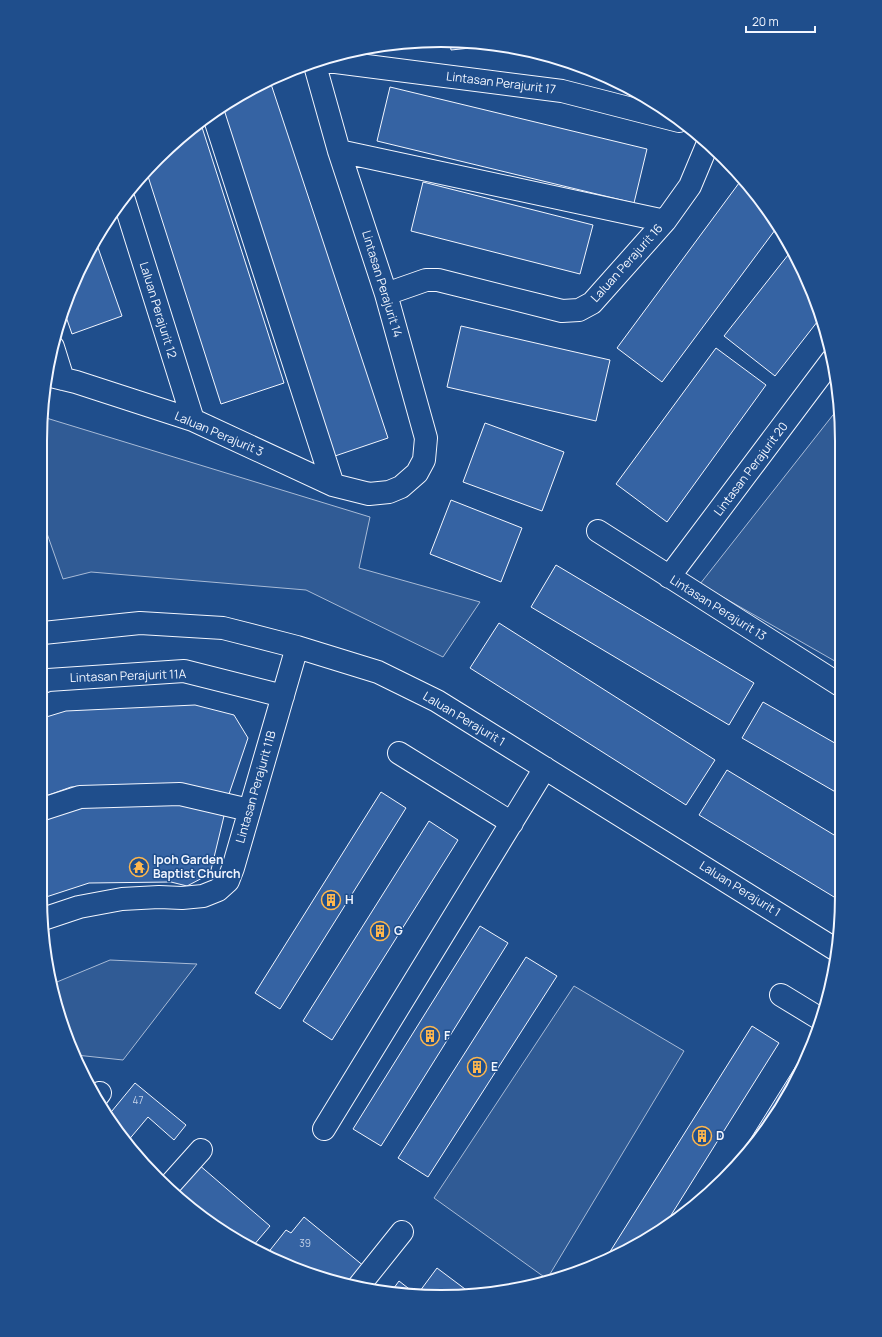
<svg xmlns="http://www.w3.org/2000/svg" width="882" height="1337" font-family="Manrope,sans-serif">
<rect width="100%" height="100%" fill="#1f4e8c"/>
<path fill="#305b95" stroke="#a8bbd7" d="M840,406L841,415L840,664L700,584Z
M43,417L370,517L359,568L480,602L443,657L306,590L91,572L63,579L43,522Z
M110,960L197,964L123,1060L76,1055L61,1025L52,984Z
M574,986L684,1051L547,1279L434,1198Z"/>
<path fill="#3563a3" stroke="#f2f6ff" d="M450,42L494,43L499,45L451,50Z
M271,84L388,438L335,456L220,109L247,92Z
M390,87L647,149L634,203L377,141Z
M200,121L284,383L221,404L146,170Z
M742,179L759,197L778,226L662,382L617,348Z
M423,182L593,225L580,274L411,231Z
M96,242L122,316L72,334L63,308L81,264Z
M792,250L801,264L821,317L775,376L724,336Z
M461,326L610,360L596,421L447,387Z
M716,348L766,385L667,522L616,484Z
M485,423L564,452L542,511L463,482Z
M451,500L522,528L501,582L430,554Z
M556,565L754,683L729,725L531,607Z
M499,623L715,760L686,805L470,668Z
M763,702L840,746L839,794L742,738Z
M195,705L234,715L248,738L228,797L185,784L71,787L43,797V718L66,711Z
M727,770L839,838V900L699,815Z
M381,792L406,808L280,1009L255,993Z
M184,803L224,816L210,874L187,886L171,882L89,883L43,898V817L83,805Z
M429,821L458,840L332,1040L303,1021Z
M480,926L508,943L381,1146L353,1129Z
M526,957L557,976L428,1177L398,1158Z
M752,1026L779,1043L663,1228L642,1243L606,1258Z
M803,1055L807,1058L801,1073L742,1161L728,1175Z
M135,1083L186,1125L174,1140L148,1117L127,1142L108,1119L107,1117Z
M198,1164L270,1226L253,1246L198,1215L173,1193Z
M304,1217L365,1267L350,1285H346L341,1280L337,1283L288,1267L267,1254L286,1230L291,1233Z
M437,1268L473,1295L415,1296L391,1292L399,1281L417,1295Z"/>
<g fill="none" stroke-linecap="round" stroke-linejoin="round">
<defs>
<path id="minor" d="M320,60L562,91L679,121
M213,113L333,485
M339,151L665,221
M124,200L193,420
M386,294L426,280H438L562,311L579,310L592,303L665,221L690,186L708,143
M53,347L63,379
M47,375L76,382L193,420L333,485L369,494L389,492L401,487L417,473L424,460L426,438L386,294L339,151L314,62
M598,531L840,685
M669,577L832,360
M43,633L140,623L223,628L297,647L378,672L437,701L838,951
M43,682L48,680L184,671L283,696
M399,753L512,823
M43,809L80,797L180,794L249,810
M43,919L79,907L122,899L159,897L182,898L203,896L218,890L228,881L233,868L297,647
M781,995L822,1020
M97,1097L100,1093
M324,1129L545,768
M167,1188L201,1150
M358,1287L402,1232"/>
</defs>
<use href="#minor" stroke="#f2f6ff" stroke-width="24"/>
<use href="#minor" stroke="#1f4e8c" stroke-width="22"/>
</g>
<defs>
<symbol id="temple-ring" viewBox="-11 -11 22 22"><circle r="9.5" fill="#1f4e8c" stroke="#ffb74d" stroke-width="1.5"/><path d="M0-6L5-2H3V0L6.5 2.5H4V6H1.5V3h-3V6H-4V2.5H-6.5L-3 0V-2H-5Z" fill="#ffb74d"/></symbol>
<symbol id="building-ring" viewBox="-11 -11 22 22"><circle r="9.5" fill="#1f4e8c" stroke="#ffb74d" stroke-width="1.5"/><path d="M-4-6H4V6H1V3H-1V6H-4ZM-2.5-4.3h1.7v1.8h-1.7ZM.8-4.3h1.7v1.8H.8ZM-2.5-1h1.7V.8h-1.7ZM.8-1h1.7V.8H.8Z" fill="#ffb74d"/></symbol>
</defs>
<g fill-rule="evenodd">
<use href="#temple-ring" x="128" y="856" width="22" height="22"/>
<use href="#building-ring" x="320" y="889" width="22" height="22"/>
<use href="#building-ring" x="369" y="920" width="22" height="22"/>
<use href="#building-ring" x="419" y="1025" width="22" height="22"/>
<use href="#building-ring" x="466" y="1056" width="22" height="22"/>
<use href="#building-ring" x="691" y="1125" width="22" height="22"/>
</g>
<g text-anchor="middle" stroke-width="3" stroke-linejoin="round" paint-order="stroke">
<g font-size="10" fill="#c3d1e8">
<text x="138" y="1104">47</text>
<text x="305" y="1247">39</text>
</g>
<g font-size="12" fill="#f2f6ff" stroke="#1f4e8c">
<text transform="translate(501 83) rotate(7)" y="4">Lintasan Perajurit 17</text>
<text transform="translate(627 263) rotate(-48)" y="4">Laluan Perajurit 16</text>
<text transform="translate(382 284) rotate(73)" y="4">Lintasan Perajurit 14</text>
<text transform="translate(158 310) rotate(73)" y="4">Laluan Perajurit 12</text>
<text transform="translate(219 434) rotate(23)" y="4">Laluan Perajurit 3</text>
<text transform="translate(751 469) rotate(-53)" y="4">Lintasan Perajurit 20</text>
<text transform="translate(718 608) rotate(32)" y="4">Lintasan Perajurit 13</text>
<text transform="translate(128 676) rotate(-2)" y="4">Lintasan Perajurit 11A</text>
<text transform="translate(464 719) rotate(31)" y="4">Laluan Perajurit 1</text>
<text transform="translate(256 787) rotate(-74)" y="4">Lintasan Perajurit 11B</text>
<text transform="translate(740 889) rotate(32)" y="4">Laluan Perajurit 1</text>
</g>
<g font-size="12" font-weight="bold" fill="#f2f6ff" stroke="#1f4e8c" text-anchor="start">
<text x="153" y="864">Ipoh Garden<tspan x="153" dy="14">Baptist Church</tspan></text>
<text x="345" y="904">H</text>
<text x="394" y="935">G</text>
<text x="444" y="1040">F</text>
<text x="491" y="1071">E</text>
<text x="716" y="1140">D</text>
</g>
</g>
<path d="M0 0H882V1337H0ZM441 47H441A394 394 0 0 1 835 441V896A394 394 0 0 1 441 1290H441A394 394 0 0 1 47 896V441A394 394 0 0 1 441 47Z" fill="#1f4e8c" fill-rule="evenodd"/>
<path fill="none" stroke="#f2f6ff" stroke-width="2" d="M441 47H441A394 394 0 0 1 835 441V896A394 394 0 0 1 441 1290H441A394 394 0 0 1 47 896V441A394 394 0 0 1 441 47Z"/>
<path d="M746 26v6h69v-6" fill="none" stroke="#f2f6ff" stroke-width="2"/>
<text x="752" y="26" font-size="12" fill="#f2f6ff" stroke="#1f4e8c" stroke-width="3" paint-order="stroke">20 m</text>
</svg>
